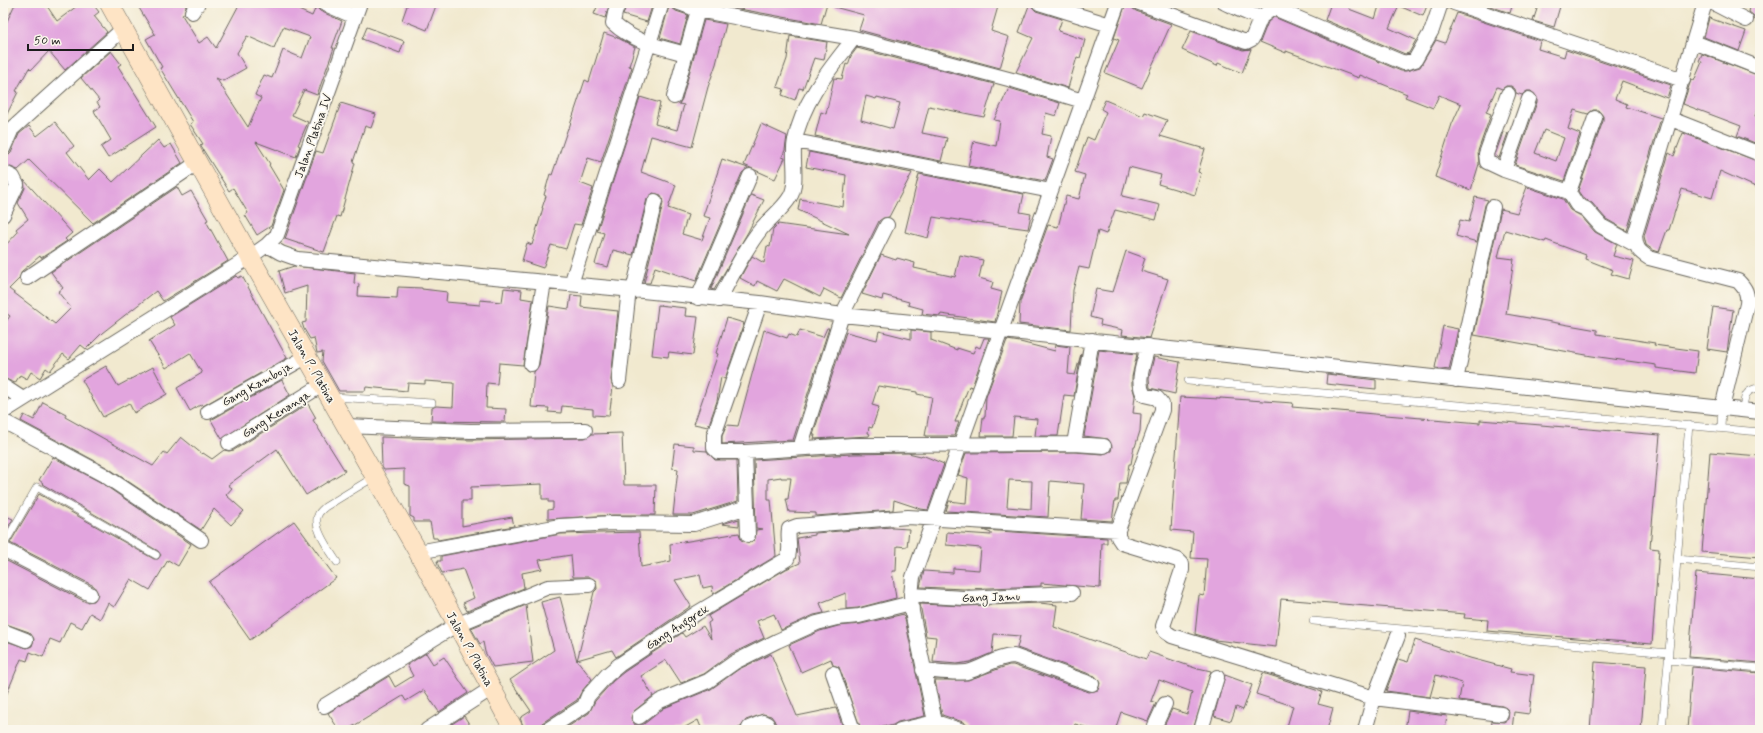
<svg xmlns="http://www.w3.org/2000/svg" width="1763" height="733" font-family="Mynerve,sans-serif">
<rect width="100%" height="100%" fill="#fbf7ec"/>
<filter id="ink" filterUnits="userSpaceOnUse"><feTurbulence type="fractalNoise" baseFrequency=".025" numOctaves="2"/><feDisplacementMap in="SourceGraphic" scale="8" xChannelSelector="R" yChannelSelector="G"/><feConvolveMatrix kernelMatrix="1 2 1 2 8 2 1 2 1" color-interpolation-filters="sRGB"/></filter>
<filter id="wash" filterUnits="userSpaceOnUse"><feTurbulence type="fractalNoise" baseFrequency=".012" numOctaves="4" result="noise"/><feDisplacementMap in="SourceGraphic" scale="16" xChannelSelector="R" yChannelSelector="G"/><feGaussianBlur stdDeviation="0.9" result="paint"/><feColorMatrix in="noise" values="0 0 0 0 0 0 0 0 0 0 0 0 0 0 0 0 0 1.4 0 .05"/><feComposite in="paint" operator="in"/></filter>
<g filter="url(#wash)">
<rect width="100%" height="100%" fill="#f1e9cf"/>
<g id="blocks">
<path fill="#e2a5de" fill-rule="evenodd" d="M18,3H45L57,21L81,3H92L99,12L94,16L107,32L65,70L49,51L31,70L29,68L16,91L18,92L4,120L7,122L3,128V30L14,6Z
M136,3H184L186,6L184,14L182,15L199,43L208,37L216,48L240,3H293L292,7L312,16L316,7L320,11L342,21L332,48H334L317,95L304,90L292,115L308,122L298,145L300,146L296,157L256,142L270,164L269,165L284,190L271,226L257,235L245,215L248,213L233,188L229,191L200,145L203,144L190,124L193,122L160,68L162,67L146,39L155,34ZM283,27L310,37L302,58L283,50L272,78L264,75L255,95L261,98L248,127L216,78L223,81L246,68L237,53L247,36L274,48Z
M408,3H437L427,30L402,20Z
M594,3H610L605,18L594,14L597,7L594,6Z
M627,3H653L647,22L623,15Z
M670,3L672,8L676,11L688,15L680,44L660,38Z
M707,3H827L821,24Z
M834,3H999L991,31L1009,37L1000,68L859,30L864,15L834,7Z
M1030,3L1033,8L1036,11L1062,19L1058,31L1085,40L1080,58L1077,57L1068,88L1016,72L1033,38L1019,32Z
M1126,3H1131L1132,8L1136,11L1171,24L1142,88L1105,73L1119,40L1114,38Z
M1331,3H1351L1349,9L1375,19L1380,3H1428L1423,16L1399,6L1389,28L1416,40L1409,53L1405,54L1325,20Z
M1481,3H1513L1510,13Z
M1539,3H1561L1554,27L1533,21Z
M1751,3H1760V21L1754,19L1753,15L1749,12Z
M1457,13L1540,41L1538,49L1564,57L1566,50L1671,85L1667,98L1622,81L1615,99L1627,104L1626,107L1661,118L1627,231L1606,219L1592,203L1583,198L1578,191L1603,121V116L1598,110H1593L1588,114L1574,110L1568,129L1580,134L1564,181L1515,165L1537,102V97L1531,91H1527L1522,95L1516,93L1515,89L1511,86H1506L1502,89L1497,87L1486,112L1491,114L1478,151L1479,164L1471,190L1435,177L1452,124L1461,104L1439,95L1433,108L1405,97L1407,94L1360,75L1359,78L1286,51V53L1260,42L1268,22L1274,17L1401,71H1406L1420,67L1436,40L1445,43ZM1544,130L1564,138L1556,161L1535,153Z
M1709,18L1746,31L1739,51L1704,37Z
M704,20L726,24L716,64L708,87L692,147L651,136L641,172L676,185L668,208L688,215L682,234L702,240L710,218L703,216L722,159L748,168L742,173L696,281L655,267L650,283H644L663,203L661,195L653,193L647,199L633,255L613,250L608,267L595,264L604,233L597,231L640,97L660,103L655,124L677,130L684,105L679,104L682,99Z
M367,27L404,41L400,53L362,39Z
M1191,31L1243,50L1251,49L1242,73L1218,63L1217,66L1182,50Z
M604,33L618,38L635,47L629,66L632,67L601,162L588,158L580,183L593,188L581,225L574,224L566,249L551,245L543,268L522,261L527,243L532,245L543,208H542L546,196L544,195L550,174L552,175L568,128H569L585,80L589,82Z
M790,36L827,42L824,60L814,58L803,89L799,88L795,100L782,95L784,89L777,87L787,59Z
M857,48L994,84L984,117L929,106L922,133L947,138L941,161L815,136L821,112L826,114L834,78L842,79L846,64L848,65L851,56ZM866,96L876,99L877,97L900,103L893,129L861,120Z
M111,51L121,64L118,66L156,127L108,158L101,147L111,140L94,111L100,107L97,102L99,100L81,78Z
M1702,54L1760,76V103L1755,116L1760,118V145L1737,136L1741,126L1683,104L1691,80L1694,81L1702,62L1699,61Z
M1009,88L1060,103L1056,116L1046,113L1042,134L1051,136L1047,157L1053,159L1045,181L968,166L974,141L996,146L1000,121L994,120Z
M1105,100L1143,116L1145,112L1167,120L1160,136L1205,149L1198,172L1201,173L1195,195L1158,184L1161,175L1129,167L1122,196L1160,205L1156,220L1115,210L1106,234L1098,231L1089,269L1079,267L1073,290L1071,330L1019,324L1020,302L1048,225L1058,227L1066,196L1079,199L1085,175L1075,172L1087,137L1094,140L1106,112L1101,109Z
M341,103L376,114L371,128L365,126L353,162L355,163L340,217L337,216L324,252L285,239L316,151L323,153Z
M55,122L74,146L67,152L89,180L100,169L113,182L158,140L164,148L171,144L182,163L93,223L29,160L18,170L3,164V157L8,156L11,153L19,134L29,126L37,136Z
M761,124L787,136L785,150L782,157L785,158L775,179L744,165Z
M1503,132L1508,133L1499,158L1495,155Z
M1683,133L1760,162V189L1720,171L1712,198L1682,189L1669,230H1667L1659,252L1653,250L1646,245L1644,236L1669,153L1674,156Z
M809,152L912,173L889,217L883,218L879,221L841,298L824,289L820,297L784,279L777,291L757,281L755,286L740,278L752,256L764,263L767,246L770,247L773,229L778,224L849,234L798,210L800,199L843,207L846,175L806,167Z
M919,174L1024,194L1020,212L1031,214L1028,229L976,222V223L951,219V220L933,217L928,238L905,232Z
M24,180L72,233L65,239L67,241L41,258L40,256L22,271L19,279L9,289L55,324L71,308L58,292L63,288L51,272L177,187L182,196L191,191L208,220L206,221L228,261L163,301L156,291L102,333L86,349L81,345L69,359L63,354L50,371L46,368L40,378L31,372L27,379L20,375L15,383L3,378V326L10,316L3,311V248L18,232L16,229L28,219L18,203L25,188Z
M1527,187L1563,199L1570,210L1581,216L1595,232L1617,244L1613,256L1634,261L1629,279L1611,274L1613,270L1585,259L1586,255L1546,240L1545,242L1505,230L1498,257L1514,259L1506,314L1597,330V334L1655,343L1654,345L1698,351L1695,373L1656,368V365L1592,356L1474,335L1501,209L1517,213Z
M751,195L764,200L748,232L714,290L711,289Z
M1475,197L1488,200L1485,205L1477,242L1456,236L1460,220L1469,222Z
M1126,251L1145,258L1141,271L1168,279L1149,338L1122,335L1123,330L1100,325L1101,320L1090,317L1096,289L1113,292Z
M881,255L896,260L897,258L915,263L914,268L955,277L960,255L983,260L979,278L993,282L991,289L1002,292L995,322L941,314L940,316L922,314L923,309L908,305L909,302L883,295L882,300L862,294Z
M294,266L355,273L354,283L359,284L358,296L397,298L398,287L422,288V289L447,292L446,302L480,305V300L502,302L504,288L522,290L521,298L533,300L523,365L499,363L497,384L487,383L486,408L506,409L505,422L431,421L432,408L436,406L453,407L454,383L425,381V384L408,383L407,391L366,387L365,391H339L322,361L323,352L317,353L314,338L310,339L304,329L302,323L306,322L307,286L285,293L279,271Z
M236,276L238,278L242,276L287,358L203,406L202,404L190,411L177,388L202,373L190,353L166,368L149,341L175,325L170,317Z
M571,295L582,296L581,307L618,311L611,380L613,387L609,416L593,415V409L562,406L561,413L548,412L549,408L531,407L534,372L539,365L549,306L569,309Z
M658,305L686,308L685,316L698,317L693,355L669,352L668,357L652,355Z
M1713,307L1733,310L1727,352L1707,349Z
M727,318L744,323L725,379L721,377L717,401L708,427L694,424L718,354L716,353Z
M1443,326L1458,329L1449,370L1435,368Z
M827,328H829L793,440L722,444V436L727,425L738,426L764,330L787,338L789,334L797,337L800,330L823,337Z
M911,330L931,332V340L957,350V348L973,353L976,346L980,348L984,338H989L972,387L969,386L955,422H959L954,436H925L932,397L917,394V392L878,386L872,405L879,407L872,428L869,427L868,433L870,434L869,436L814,439L815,435H813L846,332L877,340L879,331L911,339Z
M1007,340L1020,342L1055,351L1056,345L1070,347L1068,374L1075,375L1081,354L1074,396L1064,395L1058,436H1035L1037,419L1014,417L1012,436H981L983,417H985L986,397Z
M1099,350L1137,354L1132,377V385L1135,396L1133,413L1141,414L1140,431L1135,447H1134L1131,464H1129L1126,483H1120L1118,500H1115L1112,521L1081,519L1084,484L1050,481L1048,517L946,511L949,501L966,503L968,478L958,475L966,453L1074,452L1103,454L1111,451L1112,446L1108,439L1084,436ZM1009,480L1032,481L1031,509L1007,507Z
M1154,357L1180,362L1175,394L1150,388L1149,378Z
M106,366L118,386L153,367L167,394L134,413L129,403L103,417L82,380Z
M1327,374L1376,380V389L1326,384Z
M282,380L290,395L222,439L211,420Z
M1180,397L1220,399V398L1293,403L1292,407L1480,423V420L1505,422L1660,435L1650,548L1659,549L1652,644L1487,631L1488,620L1464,618L1465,614L1281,599L1276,647L1215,640L1195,634L1199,595L1204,596L1207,559L1191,558L1193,532L1171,530Z
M43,402L66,414L65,417L153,466L164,452L167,454L181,437L202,454L203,453L212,459L224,450L229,451L234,450L308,404L316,418L313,420L345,471L306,495L277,449L228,485L232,488L226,495L244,511L231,525L214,509L201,530L108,468L21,421L24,415L34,420Z
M622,433L624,485H656L655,515H613L548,519V510L553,509V502H548V499H542V484L471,487V501H462V526L512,517L514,526L438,540L437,538H433L430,522H414V518L410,516V486L404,484V469L384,470L382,467L381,437L470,440L585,438L592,434Z
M675,444L694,446V450L707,451L715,460H737L738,501L693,515H673L678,469L672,468Z
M1710,452L1760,456V557L1702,552Z
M908,453L921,456L922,455L944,464L928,510L921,509L894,500L893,510L816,516V513L789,512L786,499H788L791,478H781V477L768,479V500H771L776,556L713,594L712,586L703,588L700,575L675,580L691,606L616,657L612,650L577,660L592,679L582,691L577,700L542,723L539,730H526L524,728L520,718L531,711L510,680L554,650L541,602L560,597L577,661L594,592L597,589L596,581L589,577H573L571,555L539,560L542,569L522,573L524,588L467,611L463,603L474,598L463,569L442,573L438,565L437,561H441V556L561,534L639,532L641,567L671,561L670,544L739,533L741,540L749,543L755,539L756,530L762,529L756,528L754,460L852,454Z
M53,457L100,482L191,544L178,566L168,560L150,590L131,579L114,607L108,603L100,619L90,613L82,628L70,622L60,643L50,639L43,657L30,652L27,661L21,659L3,703V640L27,648L32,646L34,639L29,632L3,623V559L86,602L94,601L98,594L94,586L10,543L39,494L154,559H158L161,555L158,551L42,484L43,483L39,480Z
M3,515L13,519L3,536Z
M739,519V526L722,524Z
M294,521L336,578L250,640L209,582Z
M892,527V528L909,529L907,547L897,546L896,571H892L896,598L858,608L846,609V593L820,603L824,613L814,615L781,630L774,614L757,621L764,638L731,654L704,674L681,683L666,660L641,676L653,696L634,711L631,718L635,725L644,724L664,708L711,689L739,669L771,654L797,716L836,708L844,730H778L774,720L771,716L763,714L746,720L741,727L733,730H702L698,720L680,730H563L589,713L595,701L613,681L624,672L682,633L685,637L703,626L711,639L708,623L711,621L708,616L786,569L800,563L797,538L815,535V533Z
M983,530L1107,538V543H1102L1100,588L1041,583V586L964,589L920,587L924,571L953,573V568L979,570L981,548L946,545L947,532L991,535V533Z
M1696,573L1760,579V663L1689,657Z
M1040,603L1057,605L1054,627L1146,659L1149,652L1198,669V668L1211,671L1193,730H1164L1166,727L1164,726L1172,709L1187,714L1192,692L1159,680L1151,701L1156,703L1148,721L1121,712L1115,730H1094L1075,724L1073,730H968L967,725L963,722L942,715L935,680H968L1009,665H1013L1089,692L1098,690L1100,683L1095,676L1017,648L1020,636L994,634L992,653L970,662L957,664L933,662L936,637L926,636L920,604L964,606Z
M526,605L533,662L493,667L485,652L483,642L480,644L471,628Z
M904,614L925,716L898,722L893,725L886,727V725L871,730H861L839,667L833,665L831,659L801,672L789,645L820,631L838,626L861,624Z
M1415,640L1470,658L1511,669L1510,672L1534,675L1529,714L1514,712L1512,730H1491L1492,721L1504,722L1508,719L1509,711L1506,708L1502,706L1459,700L1462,683L1436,675L1430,697L1386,691L1398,659L1408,662Z
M426,653L433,664L444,657L468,693L439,712L424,690L406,701L403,696L347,730H339L328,713L389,676L395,687L413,676L407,665Z
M1595,662L1646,666L1641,730H1590Z
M1692,667L1760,673V730H1687Z
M1263,673L1322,692L1318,704L1333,708L1327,730H1286L1293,706L1256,694Z
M1225,675L1252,685L1243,710L1236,707L1231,721L1214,716Z
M1408,711L1447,716L1445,730H1405Z
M464,716L473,730H443Z"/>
</g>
</g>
<g filter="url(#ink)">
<use href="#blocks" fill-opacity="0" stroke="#67645b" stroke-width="1"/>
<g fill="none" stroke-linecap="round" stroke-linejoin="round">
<defs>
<path id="lane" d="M1188,381L1760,432
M333,397L432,403
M1743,410C1744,397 1745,389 1760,388
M1721,428L1722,408
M3,546L37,487L156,555
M1677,559L1760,567
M337,562C330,551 312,527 318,515C319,512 323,509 325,507L374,477
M1313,621L1669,653
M1668,660L1760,668
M1662,730L1689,425"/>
<path id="street" d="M323,3L355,17
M619,3L615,13L613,23C633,42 661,47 686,54
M679,3L698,10L782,26L854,38L1016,81L1083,101
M1039,3L1110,25
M1139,3L1246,42L1252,39L1261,17
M1225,3C1232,6 1255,18 1261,16C1267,15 1268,9 1274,8L1404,63L1415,60L1432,30L1441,3
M1454,3L1683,80
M1705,3L1635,235C1636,248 1638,251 1649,258L1738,281C1746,289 1748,294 1747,304L1722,408
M1713,3L1746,20
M192,12L198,3
M1694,42L1760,68
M1508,94L1486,154L1487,162L1504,170L1569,192L1577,205L1586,209L1601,226L1636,245
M674,97L698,10
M1671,119L1760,154
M795,141L1051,191
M3,149L12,129L123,29
M1504,170L1529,99
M3,172L13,177L17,185L3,215
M1569,192L1595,118
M267,245L281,253L298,259L633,290L760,303L842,315L1002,331L1760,412
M27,278L197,163
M571,284L662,3
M633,290L655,201
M698,298L750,176
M719,300C732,276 744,250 761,229C770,218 783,209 790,197C799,183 791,156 795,140C803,100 830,69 854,38
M760,303L714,435V448L718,452H745L852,445L1074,444L1104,446
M1148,346C1145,361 1135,381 1144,395L1157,398L1162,404V410L1118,530V537L1122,543L1178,560L1182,564V570L1163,626L1166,632L1172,636L1374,698L1501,714
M531,364L544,282
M1456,380L1493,207
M619,381L629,289
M3,386L23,399
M3,412L250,257L267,245L277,235L360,3
M208,412L306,357
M3,421L104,475L201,540
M346,426L470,431L585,430
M229,443L322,385
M1074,444L1092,340
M800,448L842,315L887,225
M745,452L748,535
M3,549L90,594
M418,552L560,526L613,523L694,524L747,507
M911,595L964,598L1072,593
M3,631L26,640
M923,670C937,671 954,674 967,672C984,668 997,656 1014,656L1092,684
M833,673L853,730
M324,706L456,625L548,587L589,585
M639,717L660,701L708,681L735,662L777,641L817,623L837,618L859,616L911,603
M935,722L912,612L911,595L913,577L1118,3
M749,728L763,722L767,724L770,730
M427,730L492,688
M547,730L584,706L588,696L607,675L619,665L697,613L787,559C792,549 787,540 789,529L797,526L908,517L1118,530
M900,730L935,722L960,730
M1153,730L1165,704
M1201,730L1217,677
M1365,730L1374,698L1398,636"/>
<path id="secondary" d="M109,3L250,257L418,552L514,730"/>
</defs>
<use href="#lane" stroke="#67645b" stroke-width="8"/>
<use href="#street" stroke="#67645b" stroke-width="16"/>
<use href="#secondary" stroke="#67645b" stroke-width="20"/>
<use href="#lane" stroke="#fff" stroke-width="7"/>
<use href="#street" stroke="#fff" stroke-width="14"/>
<use href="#secondary" stroke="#fee4c5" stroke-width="19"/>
</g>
</g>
<g text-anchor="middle" stroke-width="3.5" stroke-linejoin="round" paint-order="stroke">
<g font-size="12" fill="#1c1c1c" stroke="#fbf7ec">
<text transform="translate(313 136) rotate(-70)" y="4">Jalan Platina IV</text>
<text transform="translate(312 366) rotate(60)" y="4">Jalan P. Platina</text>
<text transform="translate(257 384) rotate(-29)" y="4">Gang Kamboja</text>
<text transform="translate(276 414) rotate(-32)" y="4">Gang Kenanga</text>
<text transform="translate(991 597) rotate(-2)" y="4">Gang Jamu</text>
<text transform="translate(677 627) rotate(-33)" y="4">Gang Anggrek</text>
<text transform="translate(470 649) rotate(61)" y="4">Jalan P. Platina</text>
</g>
</g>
<rect width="1763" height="733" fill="none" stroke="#fbf7ec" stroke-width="16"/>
<path d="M28 44v6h105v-6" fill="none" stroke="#1c1c1c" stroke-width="2"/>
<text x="34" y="44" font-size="12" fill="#1c1c1c" stroke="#fbf7ec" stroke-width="3" paint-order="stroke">50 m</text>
</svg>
